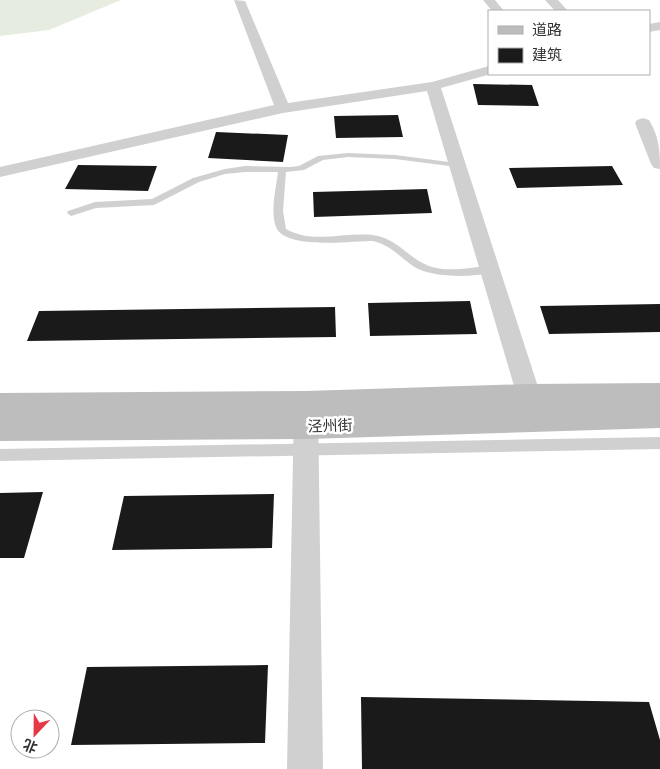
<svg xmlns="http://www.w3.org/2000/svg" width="660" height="769" font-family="Raleway,'Noto Sans SC',sans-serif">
<rect width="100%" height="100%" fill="#fff"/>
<path fill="#e6ecdf" d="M0,0H121L49,30L0,36Z"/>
<path fill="#1a1a1a" d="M473,84L532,85L539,106L478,105Z
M398,115L403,137L336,138L334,116Z
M216,132L288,135L283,162L208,158Z
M78,165L157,166L148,191L65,189Z
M612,166L623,185L517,188L509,168Z
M427,189L432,213L314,217L313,192Z
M470,301L477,334L370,336L368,303Z
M660,304V332L549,334L540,306Z
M335,307L336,337L27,341L39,311Z
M43,492L24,558H0V493Z
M274,494L272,548L112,550L124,496Z
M268,665L265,743L71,745L87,667Z
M361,697L649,702L660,740V769H362Z"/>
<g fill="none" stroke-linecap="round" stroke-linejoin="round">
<path fill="#d0d0d0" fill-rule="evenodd" d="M348,153L395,155L457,163L461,165L457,167L395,159L348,157L323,160L304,170L286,172L283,211L286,229C311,244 346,232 373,235C397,238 408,258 429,266C447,273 472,267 490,266L495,270L493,272C473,278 430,278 413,266C399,256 390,245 373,241C352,241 285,250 276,227C270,211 276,189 278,172H245L225,174L199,182L154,205L96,208L71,216L67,213L68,211L95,202L152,199L193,178L225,169L245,166L290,167L299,166L318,156Z
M660,437V449L0,461V449Z"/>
<path fill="#d0d0d0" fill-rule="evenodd" d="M234,0L245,1L288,103L432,82L489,66V74H491L441,88L541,396L538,403L529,406L520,403L517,396L427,91L283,113L0,177V167L274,105Z
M483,0H495L504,11H492Z
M545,0H558L568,11H555Z
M660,22V30L649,32V24Z
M643,118L649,120C659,136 660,151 660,169L654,168L651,164L635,123L637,120Z
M306,396L315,399L318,407L323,769H287L294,407L297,399Z"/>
<path fill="#bdbdbd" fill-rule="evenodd" d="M660,383V428L306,439L0,441V393L306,391L529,384Z"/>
</g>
<g text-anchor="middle" stroke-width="5" stroke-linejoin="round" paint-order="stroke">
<g font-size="15" fill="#333" stroke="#fff">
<text transform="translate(330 426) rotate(-2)" y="5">泾州街</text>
</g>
</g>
<rect x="488" y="10" width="162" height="65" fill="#ffffff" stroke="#adadad"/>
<rect x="498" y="26" width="25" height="8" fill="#bdbdbd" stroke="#adadad"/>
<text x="532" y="35" font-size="15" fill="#333333">道路</text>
<rect x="498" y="48" width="25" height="15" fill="#1a1a1a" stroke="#adadad"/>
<text x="532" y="60" font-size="15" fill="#333333">建筑</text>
<g transform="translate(35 734) rotate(202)"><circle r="24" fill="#ffffff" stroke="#adadad"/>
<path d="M0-4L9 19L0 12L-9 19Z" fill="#e63946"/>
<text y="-8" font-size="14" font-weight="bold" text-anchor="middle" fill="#333333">北</text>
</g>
</svg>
